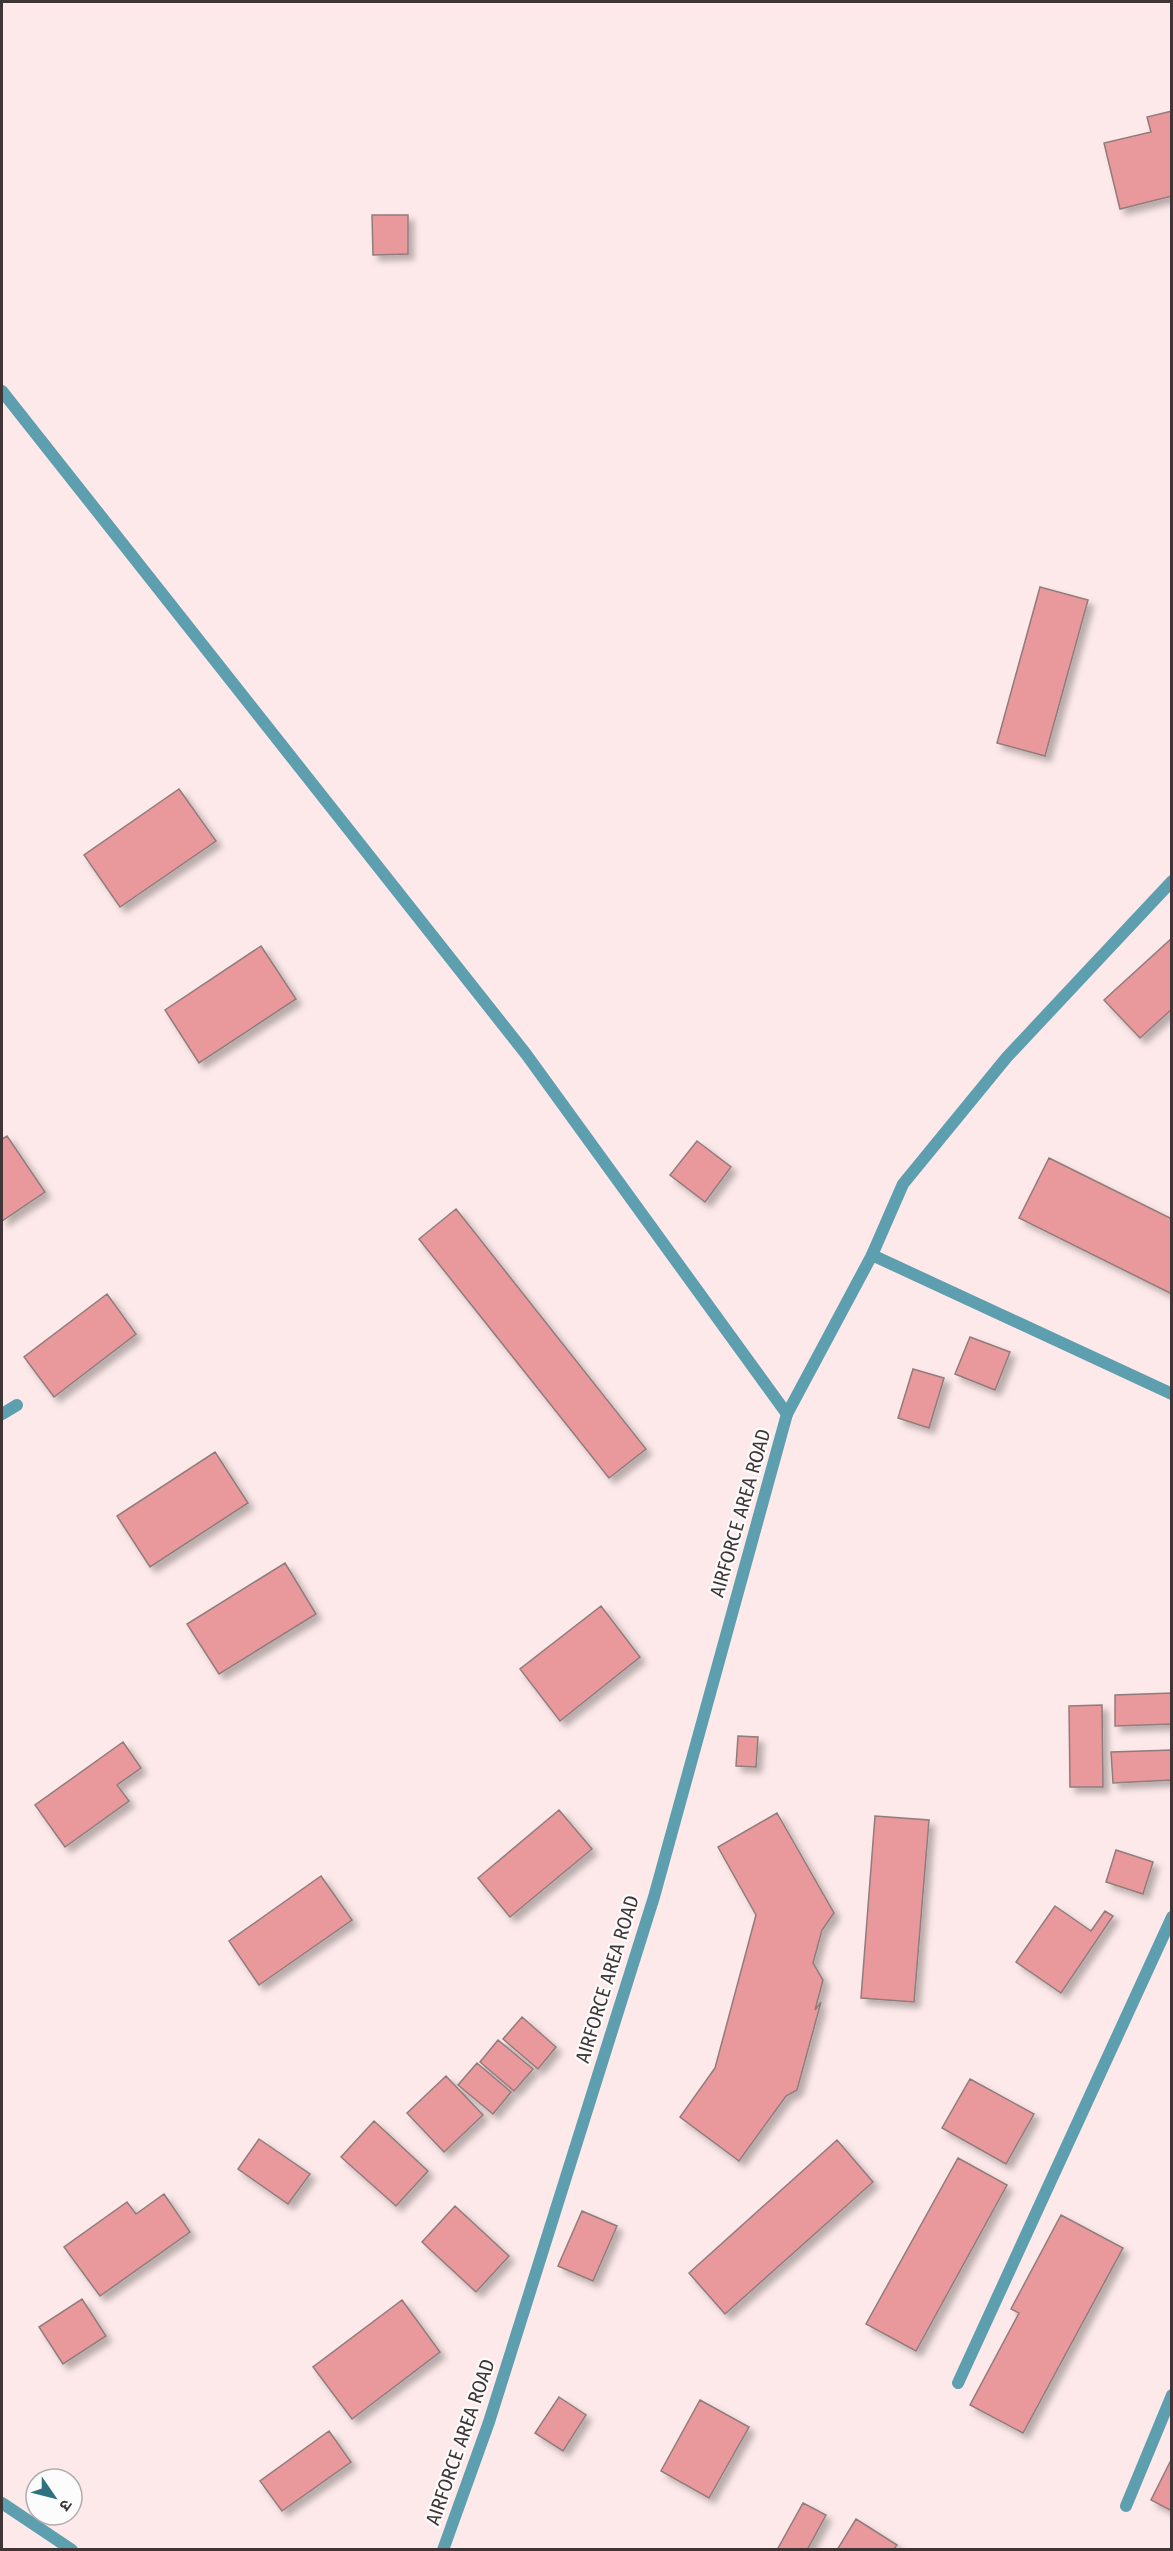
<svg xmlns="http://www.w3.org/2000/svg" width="1173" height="2551" font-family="'Fira Sans Condensed','Noto Sans Devanagari',sans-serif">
<defs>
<filter id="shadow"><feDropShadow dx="5.5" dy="5.5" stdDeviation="3" flood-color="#0004"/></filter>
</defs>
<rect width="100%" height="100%" fill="#fde9e9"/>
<path fill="#e9989b" stroke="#917c7c" stroke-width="1.5" filter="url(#shadow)" d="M1172,111V196L1120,209L1104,143L1151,132L1147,117Z
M372,215H408V254L373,255Z
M1040,587L1088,600L1045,756L997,743Z
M179,789L216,841L120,907L84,855Z
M1172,938V1009L1140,1038L1104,1000Z
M261,946L296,999L199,1063L165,1010Z
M7,1136L45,1192L2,1221V1139Z
M697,1141L731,1167L705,1202L670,1175Z
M1049,1158L1172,1219V1294L1019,1218Z
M456,1209L646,1449L609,1478L419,1239Z
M107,1294L136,1334L54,1397L24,1357Z
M970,1337L1010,1352L995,1390L955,1374Z
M913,1369L944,1378L929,1428L898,1418Z
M215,1452L248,1503L150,1567L117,1516Z
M285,1563L316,1614L219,1674L187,1624Z
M601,1606L640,1657L560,1721L520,1669Z
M1172,1693V1724L1115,1726V1695Z
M1102,1705L1103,1787H1070L1069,1706Z
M738,1736L758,1737L756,1767L736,1766Z
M123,1742L141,1768L117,1785L129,1801L65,1847L35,1805Z
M1172,1750V1780L1113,1783L1111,1752Z
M559,1810L592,1849L510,1917L478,1878Z
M777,1813L834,1913L822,1930L813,1963L823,1980L815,2010L821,2002L797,2090L786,2096L739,2161L680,2117L715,2068L756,1915L718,1847Z
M875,1816L929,1820L914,2002L861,1998Z
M1116,1850L1153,1862L1143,1894L1106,1882Z
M321,1876L352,1920L259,1985L229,1941Z
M1055,1906L1091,1931L1105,1911L1113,1916L1061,1993L1016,1962Z
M522,2017L556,2047L538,2069L503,2039Z
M498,2040L533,2069L514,2091L480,2062Z
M477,2063L511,2092L493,2114L458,2085Z
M446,2076L483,2115L444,2152L407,2113Z
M970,2079L1034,2114L1006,2164L942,2128Z
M374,2121L428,2171L396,2206L341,2157Z
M259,2139L310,2174L288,2204L238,2169Z
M837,2140L873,2182L725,2314L689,2273Z
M958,2158L1007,2185L916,2351L866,2324Z
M164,2194L190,2232L100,2296L64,2247L127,2202L136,2214Z
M455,2206L509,2256L476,2292L422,2242Z
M582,2211L617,2226L593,2281L558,2266Z
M1061,2215L1123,2248L1023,2433L970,2405L1019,2313L1011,2309Z
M82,2299L106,2336L63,2364L39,2327Z
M402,2300L440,2352L352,2419L313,2367Z
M559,2397L586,2415L563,2451L535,2433Z
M700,2400L749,2427L709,2498L661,2471Z
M329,2431L351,2462L282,2511L260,2481Z
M1172,2458V2511L1151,2500Z
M803,2503L826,2515L807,2550H777Z
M856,2519L897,2545L893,2550H837Z"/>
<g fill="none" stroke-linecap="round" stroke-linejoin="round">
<path stroke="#5d9eaf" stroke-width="12" d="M2,391L526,1054L787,1414
M872,1255L1172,1394
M2,1414L17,1405
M958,2383L1172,1917
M2,2503L72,2550
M1126,2506L1172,2395"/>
<path stroke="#5d9eaf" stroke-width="12" d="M443,2550L489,2422L654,1897L787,1414L872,1255L903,1184L1007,1057L1172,881"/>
</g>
<g text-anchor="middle" stroke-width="4.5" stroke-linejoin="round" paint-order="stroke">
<g font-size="20" fill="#3f3536" stroke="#fcfcfc">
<text transform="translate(740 1513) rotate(-74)" y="7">AIRFORCE AREA ROAD</text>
<text transform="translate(607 1979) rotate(-73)" y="7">AIRFORCE AREA ROAD</text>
<text transform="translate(460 2442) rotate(-71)" y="7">AIRFORCE AREA ROAD</text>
</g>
</g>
<rect width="1173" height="2551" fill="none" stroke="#3f3536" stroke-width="6"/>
<g transform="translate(54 2497) rotate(125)"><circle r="28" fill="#fcfcfc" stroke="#b0acad" stroke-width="1.5"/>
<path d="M0-4.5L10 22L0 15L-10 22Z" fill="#2e7282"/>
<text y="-9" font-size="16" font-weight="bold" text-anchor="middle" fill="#3f3536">उ</text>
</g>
</svg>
